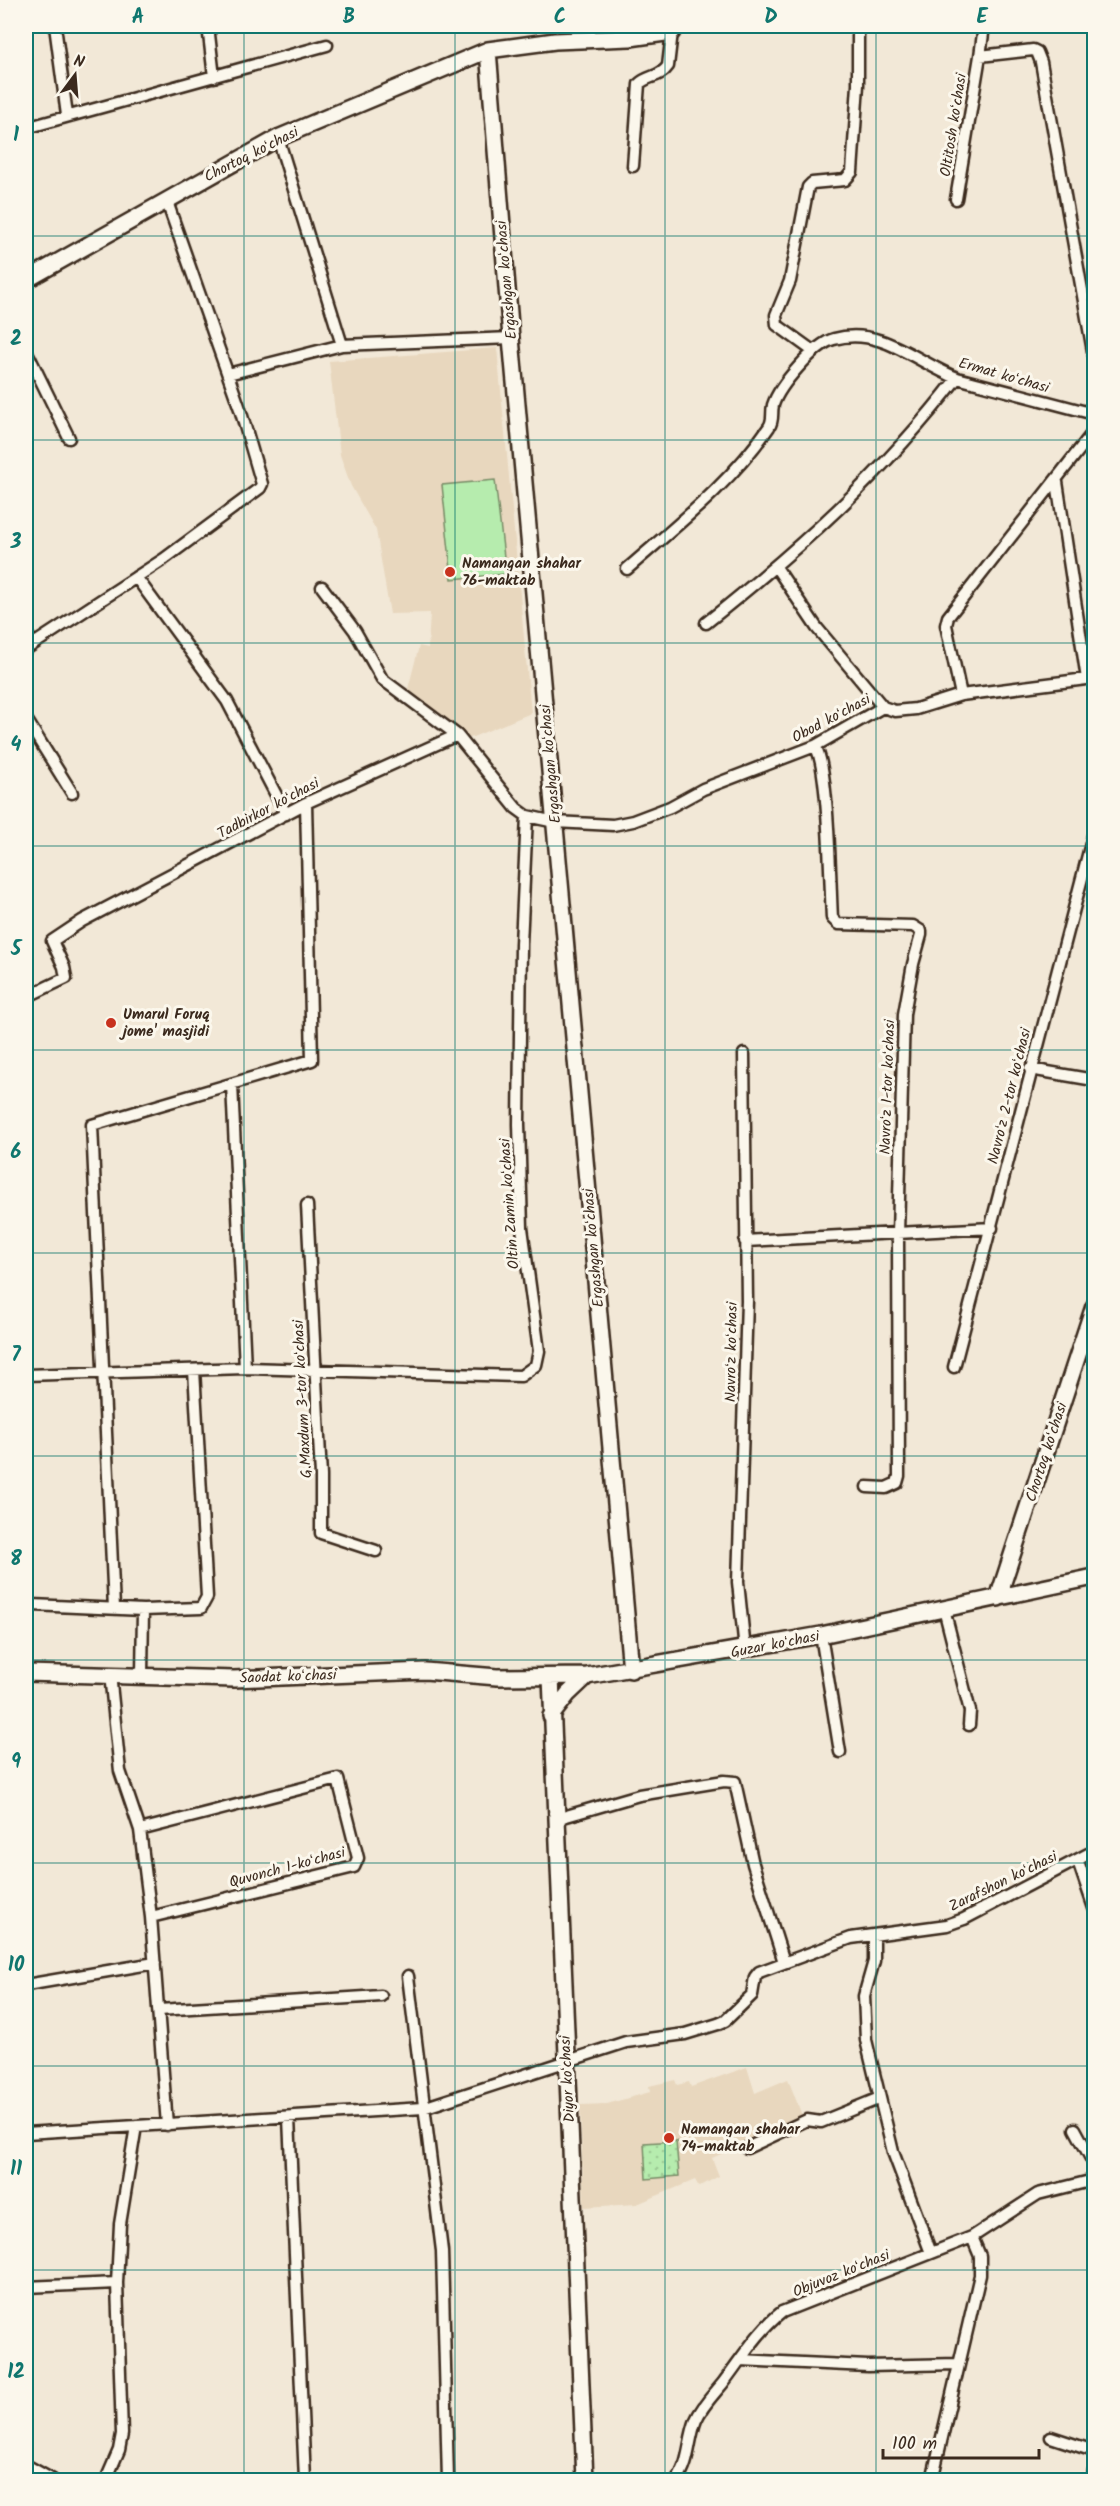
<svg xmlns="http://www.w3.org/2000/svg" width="1120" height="2506" font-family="Kalam,sans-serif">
<defs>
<pattern id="grass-dots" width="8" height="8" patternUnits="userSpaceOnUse" patternTransform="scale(1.5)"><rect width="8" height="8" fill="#b6ecae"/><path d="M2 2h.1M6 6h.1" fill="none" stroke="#9dcb95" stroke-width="1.8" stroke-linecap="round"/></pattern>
</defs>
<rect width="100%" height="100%" fill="#f2e8d7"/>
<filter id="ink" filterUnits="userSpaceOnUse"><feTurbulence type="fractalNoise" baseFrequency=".0167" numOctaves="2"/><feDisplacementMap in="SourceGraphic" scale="12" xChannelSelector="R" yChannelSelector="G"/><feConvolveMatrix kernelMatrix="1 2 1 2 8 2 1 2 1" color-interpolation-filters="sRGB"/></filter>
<g filter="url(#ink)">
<path fill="#e8d7be" d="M497,348L531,713L468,739L408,689L419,646L428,648L430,613L390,614L376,530L351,486L340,455L329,361Z
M747,2067L755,2093L788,2079L803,2118L712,2158L719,2176L699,2187L695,2180L637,2204L584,2207L580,2105L607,2104L650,2092L649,2086L675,2080L677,2085L689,2082L691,2087Z"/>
<path fill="url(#grass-dots)" stroke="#788b66" stroke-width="1.5" d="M676,2141L679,2176L646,2179L644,2143Z"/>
<path fill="#b6ecae" stroke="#788b66" stroke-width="1.5" d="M495,480L506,574L452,579L442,485Z"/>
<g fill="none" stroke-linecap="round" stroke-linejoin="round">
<defs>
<path id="street" d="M55,26L67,115
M208,26L214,77
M984,26L980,56L1033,50L1037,52L1041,62L1094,357
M26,128L327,45
M278,138L342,345
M633,166L639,84C648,75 660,78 668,66L672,32
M956,199L980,56
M26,350L69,438
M813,351L777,325L776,315L790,281L808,187L812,183L845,180L852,172L858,85V26
M228,374L342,345L511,338
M1057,482L1087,679
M776,567L817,628L883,707
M627,569C677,525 731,483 769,427C774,420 771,414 773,405C779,386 815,344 834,339C881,326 916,362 957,378L1094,414
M136,577L227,701L286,814
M322,587L355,631L382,679L457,735
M706,623C798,550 885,472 957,378
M26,633L33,644
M26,649L164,559L260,488L262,484L240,409L166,199
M961,695L946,625L948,617L1094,431
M26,719L72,793
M815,746C829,765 830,887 832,918L838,924L913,926L921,931V935L913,964L904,1014L898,1234L899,1476L897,1483L886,1488L867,1487
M26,997L66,978L64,967L52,941L82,921L306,803L457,735L516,808L527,816L555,822L613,825L633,821L670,807L703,789L815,746L883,707L895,711L916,709L961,695L1094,678
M744,1054L747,1301L738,1582L745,1650
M1030,1069L1094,1080
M232,1084L245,1368
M307,1205L321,1476V1533L376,1551
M745,1241L992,1228
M954,1367C1002,1189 1046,1010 1094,832
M26,1375L245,1368L521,1376L536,1365L539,1351L522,1228L519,1124L521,944L527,816
M26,1603L32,1605L143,1610L201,1608L207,1597L194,1370
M114,1608L92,1125L312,1060L306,803
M944,1609L970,1711L969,1725
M821,1635L840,1752
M110,1674L120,1771L140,1830L151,1917L167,2125
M142,1675L143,1610
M556,1819L639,1795L724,1781L735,1782L753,1864L784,1962
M140,1830L338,1779L358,1858L354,1867L151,1917
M1078,1861L1094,1908
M874,1936V1961L864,1996L866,2040L893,2152L931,2253
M408,1976L442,2251L448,2480
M26,1985L155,1963
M159,2010L381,1996
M289,2118L305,2480
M1075,2129L1094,2164
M26,2133L423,2108L626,2042L685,2034L718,2024L725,2021L752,1995L755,1977L759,1972L851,1938L947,1925L964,1919L1094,1851
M747,2148L807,2120L821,2122L880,2098
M26,2287L117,2283
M740,2360L868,2366L958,2364
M1051,2437L1094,2451
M26,2465L53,2480
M106,2480L119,2450L122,2434L117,2283L120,2224L136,2126
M677,2480C690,2463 688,2440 696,2420C702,2406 714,2394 723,2383C742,2358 758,2331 782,2312L972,2237L1038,2194L1094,2180
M932,2480L980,2275V2256L972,2237
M1092,2480L1094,2470"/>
<path id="secondary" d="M488,50L511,338L631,1670
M26,280L278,138L488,50L555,41L630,38L672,32V26
M998,1598L1094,1306
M26,1673L234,1679L425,1671L497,1677L587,1676L821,1635L1094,1577
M551,1677L585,2480
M551,1716L568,1694L587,1676"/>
</defs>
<use href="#street" stroke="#3b2a1e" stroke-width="15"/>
<use href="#secondary" stroke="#3b2a1e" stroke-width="20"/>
<use href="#street" stroke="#fbf7ec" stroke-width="10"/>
<use href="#secondary" stroke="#fbf7ec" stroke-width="15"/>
</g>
</g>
<path fill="none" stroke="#0f766e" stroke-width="1.5" stroke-opacity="0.55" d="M244,26V2480M455,26V2480M665,26V2480M876,26V2480M26,236H1094M26,440H1094M26,643H1094M26,846H1094M26,1050H1094M26,1253H1094M26,1456H1094M26,1660H1094M26,1863H1094M26,2066H1094M26,2270H1094"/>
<g fill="#c8321e" stroke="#fbf7ec" stroke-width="2">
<circle cx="450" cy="572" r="6"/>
<circle cx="111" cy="1023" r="6"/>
<circle cx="669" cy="2138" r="6"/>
</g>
<g text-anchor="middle" stroke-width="6" stroke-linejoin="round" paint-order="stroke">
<g font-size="15" fill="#3b2a1e" stroke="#fbf7ec">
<text transform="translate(953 125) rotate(-81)" y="5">Oltitosh koʻchasi</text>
<text transform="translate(251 154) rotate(-27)" y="5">Chortoq koʻchasi</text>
<text transform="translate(506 280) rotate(-95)" y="5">Ergashgan koʻchasi</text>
<text transform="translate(1004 375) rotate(16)" y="5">Ermat koʻchasi</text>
<text transform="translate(831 718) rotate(-28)" y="5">Obod koʻchasi</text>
<text transform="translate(550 764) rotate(-95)" y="5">Ergashgan koʻchasi</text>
<text transform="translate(268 808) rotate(-28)" y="5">Tadbirkor koʻchasi</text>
<text transform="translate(887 1087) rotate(-88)" y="5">Navroʻz 1-tor koʻchasi</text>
<text transform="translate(1009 1096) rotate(-76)" y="5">Navroʻz 2-tor koʻchasi</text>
<text transform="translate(509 1204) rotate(-94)" y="5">Oltin Zamin koʻchasi</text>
<text transform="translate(593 1248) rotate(-95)" y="5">Ergashgan koʻchasi</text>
<text transform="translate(731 1352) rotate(-89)" y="5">Navroʻz koʻchasi</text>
<text transform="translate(302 1399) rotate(-93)" y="5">G.Maxdum 3-tor koʻchasi</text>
<text transform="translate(1046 1452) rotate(-72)" y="5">Chortoq koʻchasi</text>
<text transform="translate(775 1644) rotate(-11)" y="5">Guzar koʻchasi</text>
<text transform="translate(288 1676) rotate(-2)" y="5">Saodat koʻchasi</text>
<text transform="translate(287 1867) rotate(-15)" y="5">Quvonch 1-koʻchasi</text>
<text transform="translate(1003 1881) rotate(-26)" y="5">Zarafshon koʻchasi</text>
<text transform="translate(567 2079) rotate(-93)" y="5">Diyor koʻchasi</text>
<text transform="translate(841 2273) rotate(-22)" y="5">Objuvoz koʻchasi</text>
</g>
<g font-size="15" font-weight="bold" fill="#3b2a1e" stroke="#fbf7ec" text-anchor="start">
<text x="462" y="568">Namangan shahar<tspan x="462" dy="17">76-maktab</tspan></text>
<text x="123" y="1019">Umarul Foruq<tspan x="123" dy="17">jome' masjidi</tspan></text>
<text x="681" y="2134">Namangan shahar<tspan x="681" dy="17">74-maktab</tspan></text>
</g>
</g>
<rect width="1120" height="2506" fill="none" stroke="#fbf7ec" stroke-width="66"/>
<g transform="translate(75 75) rotate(16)" stroke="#fbf7ec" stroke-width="4.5" paint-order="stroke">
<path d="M0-4.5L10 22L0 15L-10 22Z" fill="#3b2a1e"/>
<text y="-9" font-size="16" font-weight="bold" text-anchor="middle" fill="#3b2a1e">N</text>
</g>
<path d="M883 2449v9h156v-9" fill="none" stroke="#3b2a1e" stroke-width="3"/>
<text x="892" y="2449" font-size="18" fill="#3b2a1e" stroke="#fbf7ec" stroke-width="4.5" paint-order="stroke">100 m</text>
<rect x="33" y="33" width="1054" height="2440" fill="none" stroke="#0f766e" stroke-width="2"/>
<g font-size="20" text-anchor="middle" font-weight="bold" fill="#0f766e">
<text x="138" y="23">A</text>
<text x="349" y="23">B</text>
<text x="560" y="23">C</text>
<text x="771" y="23">D</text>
<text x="982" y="23">E</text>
<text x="16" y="141">1</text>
<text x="16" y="345">2</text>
<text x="16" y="548">3</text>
<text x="16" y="751">4</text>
<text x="16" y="955">5</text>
<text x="16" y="1158">6</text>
<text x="16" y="1361">7</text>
<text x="16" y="1565">8</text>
<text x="16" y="1768">9</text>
<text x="16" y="1971">10</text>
<text x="16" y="2175">11</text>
<text x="16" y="2378">12</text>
</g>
</svg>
